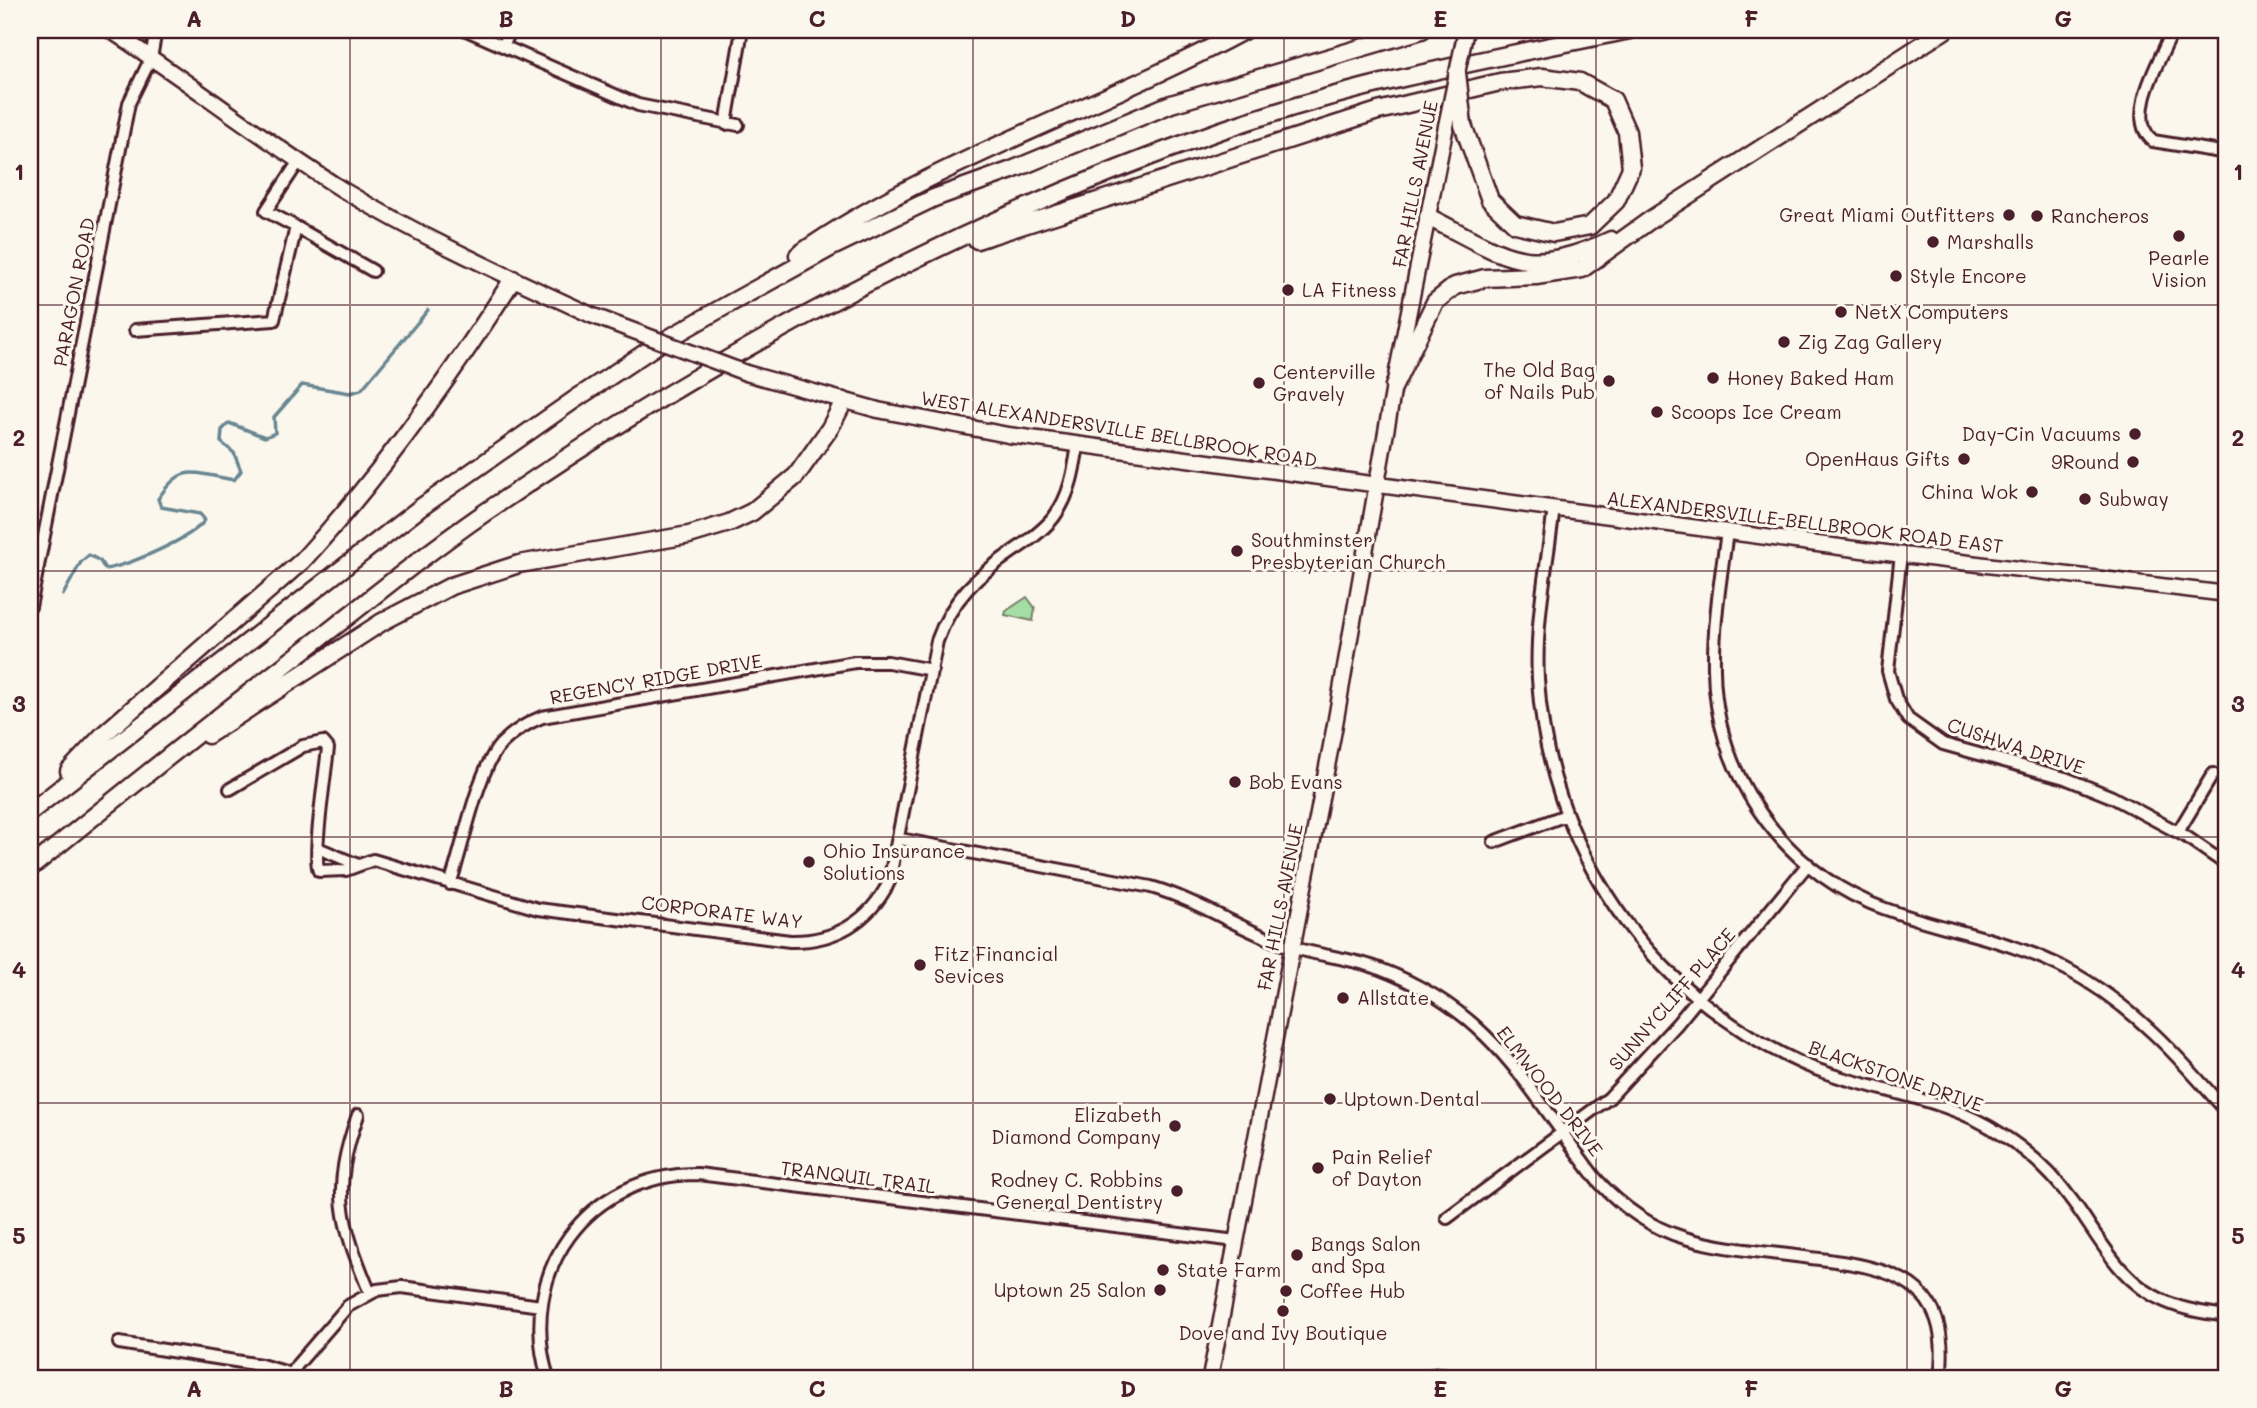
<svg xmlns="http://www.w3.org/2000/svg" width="2257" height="1408" font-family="Mali,sans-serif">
<rect width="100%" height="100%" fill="#fbf7ec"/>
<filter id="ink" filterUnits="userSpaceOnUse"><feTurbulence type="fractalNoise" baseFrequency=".0143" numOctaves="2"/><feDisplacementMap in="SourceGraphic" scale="14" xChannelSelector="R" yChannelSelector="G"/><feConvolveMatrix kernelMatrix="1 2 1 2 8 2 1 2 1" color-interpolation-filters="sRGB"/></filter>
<g filter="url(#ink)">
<path fill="#a4dea4" stroke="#777e68" stroke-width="2" d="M1027,597L1035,608L1033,621L1005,615L1006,611Z"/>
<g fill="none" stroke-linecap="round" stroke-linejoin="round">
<path stroke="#678692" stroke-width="3.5" d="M63,595L81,562L89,555L100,561L105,569C127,566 193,538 205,520L200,514L161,507L158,499C183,461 194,474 234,480L241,471L234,453L221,442L222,430L229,423L265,437L275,433L274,417L302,385L350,393L361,390L428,310"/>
<defs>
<path id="minor" d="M466,30L638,105L738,125
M2173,30C2161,59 2124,117 2153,141L2227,153
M503,46L511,30
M726,124L742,30
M296,227L373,271
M135,330L274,320L296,227L266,211L299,161
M1554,508C1547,565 1535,622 1538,679C1548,848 1648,993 1801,1063C1866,1092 1941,1094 2001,1134C2030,1152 2054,1175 2074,1203C2101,1240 2119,1281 2164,1301C2184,1310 2206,1313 2227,1316
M1727,532C1721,576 1713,624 1714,669C1715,769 1777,863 1870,903C1935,930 2001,935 2066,969C2132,1004 2179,1057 2227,1112
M1901,554L1888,671L1896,699L1908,719L1943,744L2065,778L2112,797L2185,836L2227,865
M30,607L129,103L151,58L156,30
M230,789L303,746L323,742L328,748C326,769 312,859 319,871L346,870L373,860L538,909L790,941C834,942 869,922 889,882L937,641C952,599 976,577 1012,552C1027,542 1043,531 1054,517C1070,496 1074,470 1078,445
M2178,832L2213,774
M900,839L1151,887C1197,900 1238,928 1282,944C1314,956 1349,957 1380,969C1495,1013 1527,1089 1597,1180C1621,1206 1651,1228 1685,1238C1726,1250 1769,1252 1811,1258C1891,1267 1953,1280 1940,1378
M1494,842L1566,815
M318,848L356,864
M450,884C463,848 477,770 501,744C513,732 527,723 542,717L855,662H888L932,670
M358,1115C331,1190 340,1221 370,1293
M1447,1218L1609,1098L1677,1024L1808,864
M119,1343L261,1365L292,1374
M290,1378L297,1365L348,1306L377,1290L402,1287L541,1306
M548,1378C516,1272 587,1174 698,1174L1236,1241
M1417,1378L1439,1374L1473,1378"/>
<path id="major" d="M110,30C189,82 263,140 343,190C423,238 507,276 591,315
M746,373L878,410L1008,435L1862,550L2227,594
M1210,1378L1334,730L1394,386L1446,126"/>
<path id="highway" d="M1428,217C1507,256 1523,280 1611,240
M977,240L1378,111L1500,82L1542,77L1580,82L1613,100L1627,132L1631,168L1616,201L1590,226L1554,233L1515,224L1490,200L1463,125
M798,255C935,159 1099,109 1245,30
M1394,386L1435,302L1455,286L1485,278L1536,276L1582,269L1653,218L1945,30
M208,735L382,622L451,586L519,564L689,535L729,523L752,512L796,476L830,428L844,401
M69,771L104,734L302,561C380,476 451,376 513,279
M30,812L420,508L574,400L657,345L727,305L832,247L934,198L1012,170L1171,104L1422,30
M30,868C130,787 231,706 333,628C388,585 443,540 502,501C725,349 964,221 1219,131C1352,84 1492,58 1630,30"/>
</defs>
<use href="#minor" stroke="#4a1f2b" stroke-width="16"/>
<use href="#major" stroke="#4a1f2b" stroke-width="19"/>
<use href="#highway" stroke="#4a1f2b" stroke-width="21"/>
<use href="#minor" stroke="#fbf7ec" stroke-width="10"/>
<use href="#major" stroke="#fbf7ec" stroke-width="14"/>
<use href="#highway" stroke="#fbf7ec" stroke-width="16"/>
<defs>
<path id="major-bridge" d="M1446,126L1466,30
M591,315L746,373"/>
<path id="highway-bridge" d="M1457,73L1463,125"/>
</defs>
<use href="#major-bridge" stroke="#4a1f2b" stroke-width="19" stroke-linecap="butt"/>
<use href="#highway-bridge" stroke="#4a1f2b" stroke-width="21" stroke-linecap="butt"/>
<use href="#major-bridge" stroke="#fbf7ec" stroke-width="14"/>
<use href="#highway-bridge" stroke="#fbf7ec" stroke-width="16"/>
</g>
</g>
<path fill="none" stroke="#4a1f2b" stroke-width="2" stroke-opacity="0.55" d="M350,30V1378M661,30V1378M973,30V1378M1284,30V1378M1596,30V1378M1907,30V1378M30,305H2227M30,571H2227M30,837H2227M30,1103H2227"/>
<g fill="#4a1f2b" stroke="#fbf7ec" stroke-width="2.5">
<circle cx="2009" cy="215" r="7"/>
<circle cx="2037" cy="216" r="7"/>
<circle cx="2179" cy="236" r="7"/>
<circle cx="1933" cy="242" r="7"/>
<circle cx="1896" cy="276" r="7"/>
<circle cx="1288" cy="290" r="7"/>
<circle cx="1841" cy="312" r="7"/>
<circle cx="1784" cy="342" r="7"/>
<circle cx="1713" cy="378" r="7"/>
<circle cx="1609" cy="381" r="7"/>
<circle cx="1259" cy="383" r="7"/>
<circle cx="1657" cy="412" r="7"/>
<circle cx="2135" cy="434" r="7"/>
<circle cx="1964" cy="459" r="7"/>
<circle cx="2133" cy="462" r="7"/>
<circle cx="2032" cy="492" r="7"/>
<circle cx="2085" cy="499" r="7"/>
<circle cx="1237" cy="551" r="7"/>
<circle cx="1235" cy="782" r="7"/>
<circle cx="809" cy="862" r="7"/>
<circle cx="920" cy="965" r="7"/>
<circle cx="1343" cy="998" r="7"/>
<circle cx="1330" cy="1099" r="7"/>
<circle cx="1175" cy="1126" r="7"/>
<circle cx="1318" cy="1168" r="7"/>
<circle cx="1177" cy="1191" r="7"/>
<circle cx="1297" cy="1255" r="7"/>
<circle cx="1163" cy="1270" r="7"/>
<circle cx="1160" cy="1290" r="7"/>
<circle cx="1286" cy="1291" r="7"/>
<circle cx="1283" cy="1311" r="7"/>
</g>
<g text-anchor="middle" stroke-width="6" stroke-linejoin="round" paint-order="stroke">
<g font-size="19" fill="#4a1f2b" stroke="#fbf7ec">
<text transform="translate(1415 184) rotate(-79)" y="7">FAR HILLS AVENUE</text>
<text transform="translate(74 292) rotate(-79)" y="7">PARAGON ROAD</text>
<text transform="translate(1119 429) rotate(9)" y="7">WEST ALEXANDERSVILLE BELLBROOK ROAD</text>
<text transform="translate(1805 522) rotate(7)" y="7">ALEXANDERSVILLE-BELLBROOK ROAD EAST</text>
<text transform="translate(656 679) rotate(-10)" y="7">REGENCY RIDGE DRIVE</text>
<text transform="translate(2016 746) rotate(18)" y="7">CUSHWA DRIVE</text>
<text transform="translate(1280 907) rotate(-79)" y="7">FAR HILLS AVENUE</text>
<text transform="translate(722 912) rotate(7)" y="7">CORPORATE WAY</text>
<text transform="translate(1672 999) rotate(-49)" y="7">SUNNYCLIFF PLACE</text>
<text transform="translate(1896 1076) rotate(19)" y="7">BLACKSTONE DRIVE</text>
<text transform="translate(1550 1091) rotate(52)" y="7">ELMWOOD DRIVE</text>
<text transform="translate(858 1177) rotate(7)" y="7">TRANQUIL TRAIL</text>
</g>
<g font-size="19" fill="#4a1f2b" stroke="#fbf7ec" text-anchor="start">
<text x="1995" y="222" text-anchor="end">Great Miami Outfitters</text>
<text x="2051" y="223">Rancheros</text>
<text x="1947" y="249">Marshalls</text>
<text x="2179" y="265" text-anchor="middle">Pearle<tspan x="2179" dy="22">Vision</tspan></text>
<text x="1910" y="283">Style Encore</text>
<text x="1302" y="297">LA Fitness</text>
<text x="1855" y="319">NetX Computers</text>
<text x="1798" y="349">Zig Zag Gallery</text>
<text x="1595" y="377" text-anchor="end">The Old Bag<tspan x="1595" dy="22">of Nails Pub</tspan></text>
<text x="1273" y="379">Centerville<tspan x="1273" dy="22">Gravely</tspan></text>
<text x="1727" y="385">Honey Baked Ham</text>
<text x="1671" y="419">Scoops Ice Cream</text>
<text x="2121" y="441" text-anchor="end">Day-Cin Vacuums</text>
<text x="1950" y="466" text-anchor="end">OpenHaus Gifts</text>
<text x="2119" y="469" text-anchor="end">9Round</text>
<text x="2018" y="499" text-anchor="end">China Wok</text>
<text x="2099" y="506">Subway</text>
<text x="1251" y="547">Southminster<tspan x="1251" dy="22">Presbyterian Church</tspan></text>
<text x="1249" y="789">Bob Evans</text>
<text x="823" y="858">Ohio Insurance<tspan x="823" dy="22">Solutions</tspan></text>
<text x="934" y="961">Fitz Financial<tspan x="934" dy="22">Sevices</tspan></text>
<text x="1357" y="1005">Allstate</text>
<text x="1344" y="1106">Uptown Dental</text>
<text x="1161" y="1122" text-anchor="end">Elizabeth<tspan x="1161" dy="22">Diamond Company</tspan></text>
<text x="1332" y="1164">Pain Relief<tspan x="1332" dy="22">of Dayton</tspan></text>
<text x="1163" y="1187" text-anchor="end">Rodney C. Robbins<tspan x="1163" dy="22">General Dentistry</tspan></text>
<text x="1311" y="1251">Bangs Salon<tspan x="1311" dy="22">and Spa</tspan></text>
<text x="1177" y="1277">State Farm</text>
<text x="1146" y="1297" text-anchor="end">Uptown 25 Salon</text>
<text x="1300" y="1298">Coffee Hub</text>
<text x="1283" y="1340" text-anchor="middle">Dove and Ivy Boutique</text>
</g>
</g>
<rect width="2257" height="1408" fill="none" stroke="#fbf7ec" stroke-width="77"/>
<rect x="38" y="38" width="2180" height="1332" fill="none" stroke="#4a1f2b" stroke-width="2.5"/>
<g font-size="23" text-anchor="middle" font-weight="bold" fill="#4a1f2b">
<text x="194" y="27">A</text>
<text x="506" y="27">B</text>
<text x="817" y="27">C</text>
<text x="1128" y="27">D</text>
<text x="1440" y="27">E</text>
<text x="1751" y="27">F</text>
<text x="2063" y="27">G</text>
<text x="19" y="180">1</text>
<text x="2238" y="180">1</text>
<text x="19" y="446">2</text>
<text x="2238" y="446">2</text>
<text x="19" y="712">3</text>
<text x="2238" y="712">3</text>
<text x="19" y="978">4</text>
<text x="2238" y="978">4</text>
<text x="19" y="1244">5</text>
<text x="2238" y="1244">5</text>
<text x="194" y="1397">A</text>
<text x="506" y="1397">B</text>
<text x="817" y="1397">C</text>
<text x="1128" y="1397">D</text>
<text x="1440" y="1397">E</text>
<text x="1751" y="1397">F</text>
<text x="2063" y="1397">G</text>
</g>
</svg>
